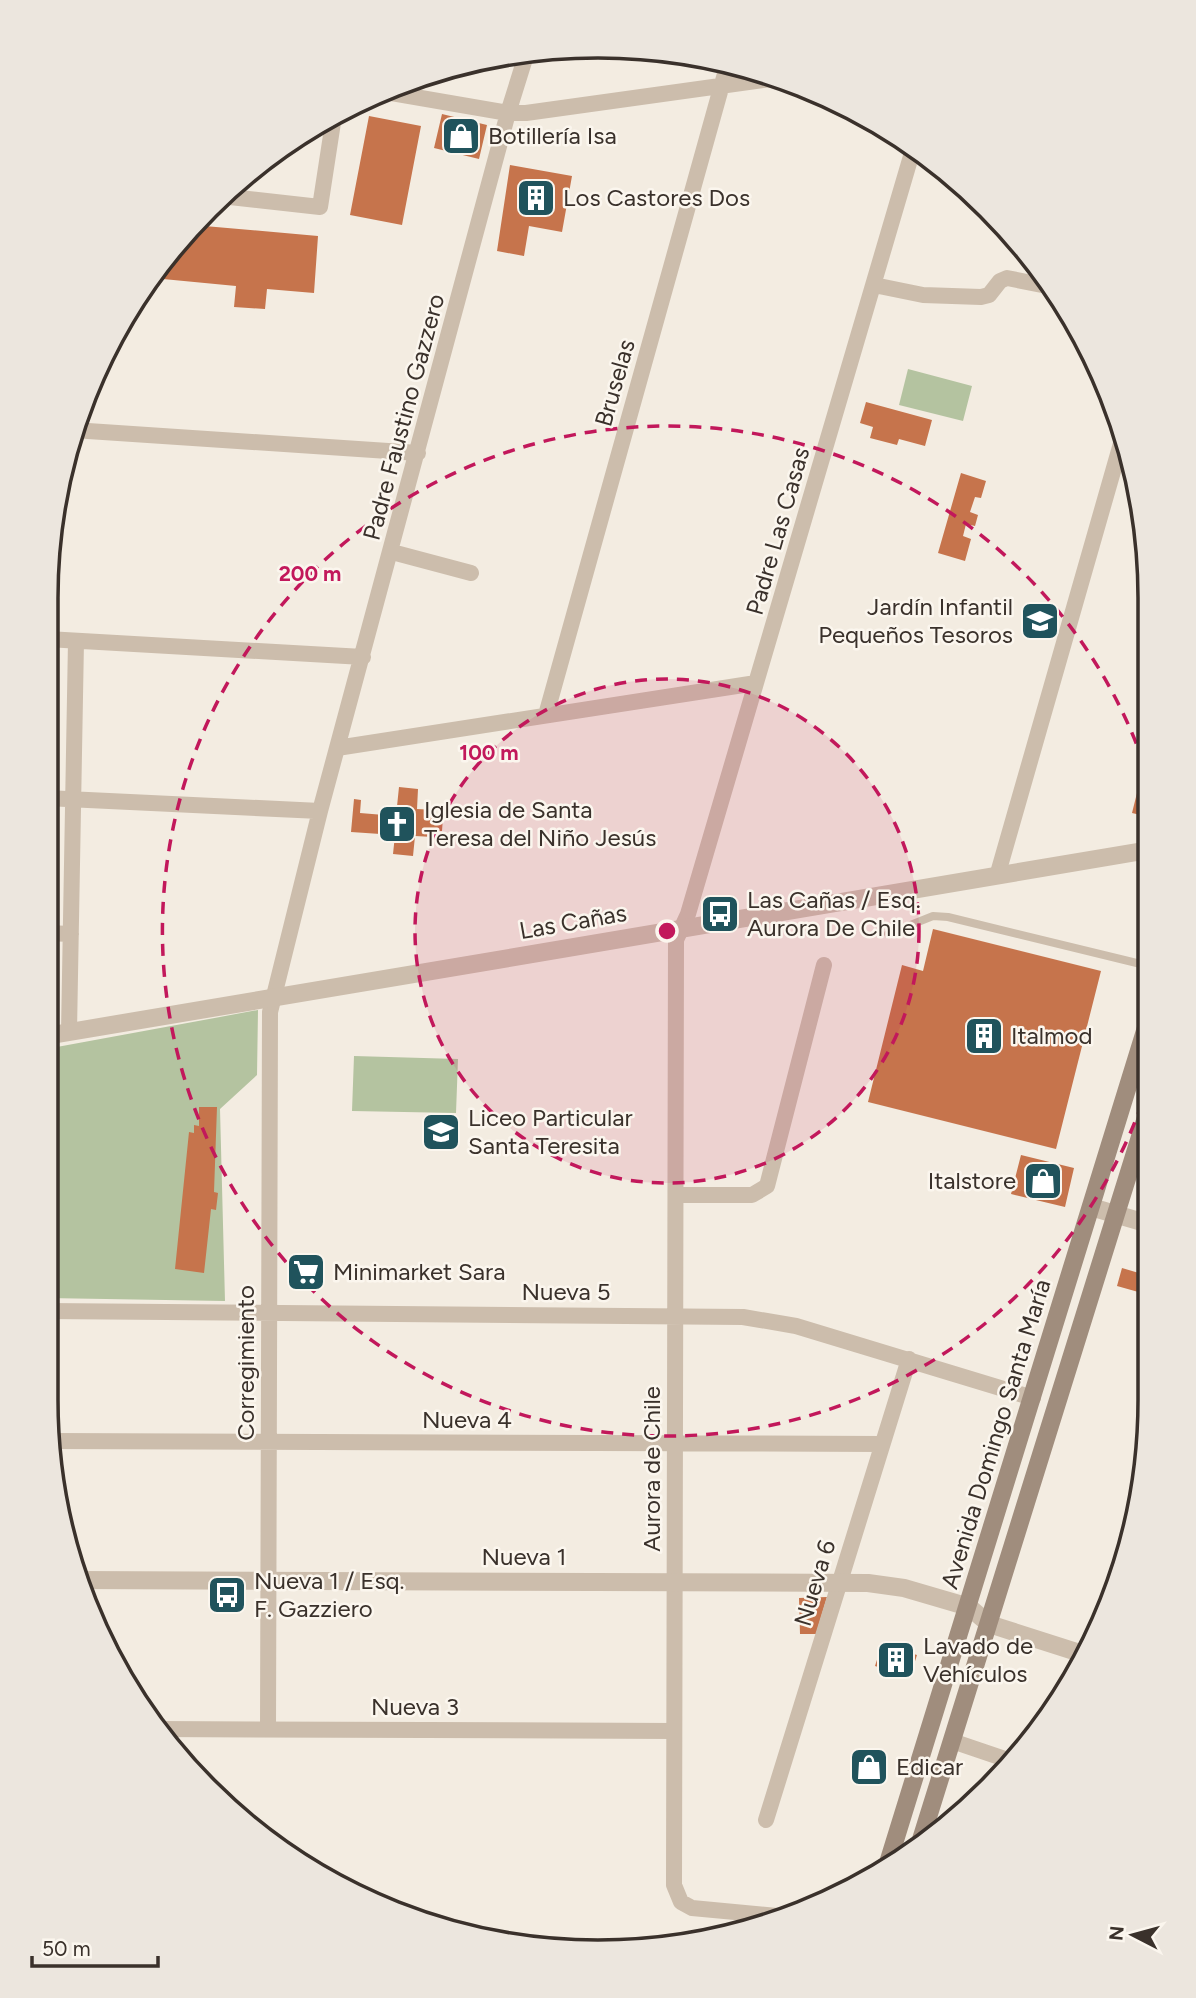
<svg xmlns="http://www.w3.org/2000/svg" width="1196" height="1998" font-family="Figtree,sans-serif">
<rect width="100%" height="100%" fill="#f3ece1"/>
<path fill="#b4c3a0" d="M908,369L972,386L963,421L899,405Z
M258,1010L257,1075L220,1109L225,1301L46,1298V1049Z
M354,1056L458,1059L456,1113L352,1111Z"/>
<path fill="#c6744c" d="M442,114L487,125L479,159L434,148Z
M369,116L421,126L402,225L350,215Z
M510,165L572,176L562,232L529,226L524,256L497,251Z
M193,225L318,236L314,293L267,289L265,309L234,307L236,286L163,279L165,259Z
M866,402L932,420L925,446L899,439L897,445L870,438L873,427L860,423Z
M961,473L986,481L981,498L975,497L970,512L978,515L975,526L966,524L963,536L971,539L965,561L938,553Z
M1142,773L1149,775V817L1132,813Z
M399,787L418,789L417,809L435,810L434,816L443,817L442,831H433V837L415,836L413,856L393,854L395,835L351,832L354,799L361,800L360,813L396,816Z
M933,929L1101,971L1056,1149L868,1102L902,965L923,971Z
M199,1107H217L214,1192L218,1193L216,1210L211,1209L204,1273L175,1269L189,1132L194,1133V1125L199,1126Z
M1021,1155L1074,1168L1065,1207L1011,1194Z
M294,1264L319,1265L318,1287H300L293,1280Z
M1122,1268L1149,1276V1295L1117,1286Z
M827,1597L816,1634H800L799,1598Z
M882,1644L917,1655L910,1677L875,1666Z
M862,1751L885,1759L877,1783L854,1775Z"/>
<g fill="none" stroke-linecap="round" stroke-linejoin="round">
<path stroke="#ccbdac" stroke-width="8" d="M888,934L933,916L948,917L1149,966"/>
<path stroke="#ccbdac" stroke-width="16" d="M380,91L508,113H526L778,78
M221,196L320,207L334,116
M874,285L923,295L981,297L989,295L1000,281L1007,278L1052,287
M73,430L418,453
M392,552L471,573
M47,639L363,657
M546,715L728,63
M337,748L756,683
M46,798L320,811
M998,873L1124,433
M46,933L71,934
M69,1032L76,641
M676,1195H752L767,1186L824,965
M46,1311L743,1317L796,1326L1033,1398
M52,1441L882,1444
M156,1729L674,1731
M268,1729L270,1012L320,811L508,113L527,52
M952,1741L1008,1760
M766,1820L909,1359
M787,1917L692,1908L681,1902L674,1885L676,940L688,914L914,146"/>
<path stroke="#ccbdac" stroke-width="18" d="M46,1036L1149,850
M1091,1207L1149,1224
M76,1580L868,1583L904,1588L969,1607L989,1624L1083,1654"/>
<path stroke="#a08d7d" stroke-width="18" d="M919,1846L1149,1108
M888,1863L1149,1018"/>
</g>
<circle cx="667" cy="931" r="252" fill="#c2185b" fill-opacity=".12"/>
<g fill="none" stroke="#c2185b" stroke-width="3.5" stroke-dasharray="12 9">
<circle cx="667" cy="931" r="252"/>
<path d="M1149 1083A505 505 0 1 1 1149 779"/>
</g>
<defs>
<symbol id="shop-square" viewBox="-11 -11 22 22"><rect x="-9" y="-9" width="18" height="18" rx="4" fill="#20535c" stroke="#fbf6ee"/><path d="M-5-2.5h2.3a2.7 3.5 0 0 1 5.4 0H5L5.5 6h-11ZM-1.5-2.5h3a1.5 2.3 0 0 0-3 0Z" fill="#fff"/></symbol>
<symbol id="building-square" viewBox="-11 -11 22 22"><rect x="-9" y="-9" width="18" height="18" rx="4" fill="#20535c" stroke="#fbf6ee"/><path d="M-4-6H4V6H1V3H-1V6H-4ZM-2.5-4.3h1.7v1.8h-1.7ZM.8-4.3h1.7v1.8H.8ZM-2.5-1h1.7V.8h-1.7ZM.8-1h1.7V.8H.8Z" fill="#fff"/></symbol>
<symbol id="school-square" viewBox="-11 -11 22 22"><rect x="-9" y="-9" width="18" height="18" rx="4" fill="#20535c" stroke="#fbf6ee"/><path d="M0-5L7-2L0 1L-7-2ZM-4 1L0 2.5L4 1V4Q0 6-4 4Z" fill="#fff"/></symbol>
<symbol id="church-square" viewBox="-11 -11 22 22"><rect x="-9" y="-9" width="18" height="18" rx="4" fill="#20535c" stroke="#fbf6ee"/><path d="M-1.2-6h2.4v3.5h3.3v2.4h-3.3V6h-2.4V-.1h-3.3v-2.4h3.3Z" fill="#fff"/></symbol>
<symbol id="bus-square" viewBox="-11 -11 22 22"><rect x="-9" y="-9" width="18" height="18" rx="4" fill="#20535c" stroke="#fbf6ee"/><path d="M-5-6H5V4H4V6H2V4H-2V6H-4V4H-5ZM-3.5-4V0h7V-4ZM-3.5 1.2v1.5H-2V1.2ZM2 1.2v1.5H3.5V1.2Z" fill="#fff"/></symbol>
<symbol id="supermarket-square" viewBox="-11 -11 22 22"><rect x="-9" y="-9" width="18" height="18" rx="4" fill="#20535c" stroke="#fbf6ee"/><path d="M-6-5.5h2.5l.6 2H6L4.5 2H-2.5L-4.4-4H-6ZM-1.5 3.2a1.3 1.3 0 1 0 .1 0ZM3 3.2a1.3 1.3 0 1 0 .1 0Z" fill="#fff"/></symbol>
</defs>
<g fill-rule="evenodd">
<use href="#shop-square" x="439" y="114" width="44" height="44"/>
<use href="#building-square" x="514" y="176" width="44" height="44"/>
<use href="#school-square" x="1018" y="599" width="44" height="44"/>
<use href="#church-square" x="375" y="802" width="44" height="44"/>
<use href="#bus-square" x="698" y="892" width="44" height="44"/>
<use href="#building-square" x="962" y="1014" width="44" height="44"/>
<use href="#school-square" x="419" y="1110" width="44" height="44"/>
<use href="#shop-square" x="1021" y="1159" width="44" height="44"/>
<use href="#supermarket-square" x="284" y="1250" width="44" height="44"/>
<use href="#bus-square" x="205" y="1573" width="44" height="44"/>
<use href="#building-square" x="874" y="1638" width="44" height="44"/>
<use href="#shop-square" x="847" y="1745" width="44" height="44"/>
</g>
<g text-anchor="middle" stroke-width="5" stroke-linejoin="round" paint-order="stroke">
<g font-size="24" fill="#3a312b" stroke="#fbf6ee" text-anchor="start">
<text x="488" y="144">Botillería Isa</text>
<text x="563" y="206">Los Castores Dos</text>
<text x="1013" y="615" text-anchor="end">Jardín Infantil<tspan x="1013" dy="28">Pequeños Tesoros</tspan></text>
<text x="424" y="818">Iglesia de Santa<tspan x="424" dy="28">Teresa del Niño Jesús</tspan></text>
<text x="747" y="908">Las Cañas / Esq.<tspan x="747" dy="28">Aurora De Chile</tspan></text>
<text x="1011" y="1044">Italmod</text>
<text x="468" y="1126">Liceo Particular<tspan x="468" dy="28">Santa Teresita</tspan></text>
<text x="1016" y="1189" text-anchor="end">Italstore</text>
<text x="333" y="1280">Minimarket Sara</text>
<text x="254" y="1589">Nueva 1 / Esq.<tspan x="254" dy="28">F. Gazziero</tspan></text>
<text x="923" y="1654">Lavado de<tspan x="923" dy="28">Vehículos</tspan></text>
<text x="896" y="1775">Edicar</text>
</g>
<g font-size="24" fill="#3a312b" stroke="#fbf6ee">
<text transform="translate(615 383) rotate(-74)" y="8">Bruselas</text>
<text transform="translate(404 417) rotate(-75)" y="8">Padre Faustino Gazzero</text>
<text transform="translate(778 531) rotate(-74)" y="8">Padre Las Casas</text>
<text transform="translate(573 922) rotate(-10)" y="8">Las Cañas</text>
<text x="566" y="1300">Nueva 5</text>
<text transform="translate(246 1363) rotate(-90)" y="8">Corregimiento</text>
<text x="467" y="1428">Nueva 4</text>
<text transform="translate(996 1434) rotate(-73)" y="8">Avenida Domingo Santa María</text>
<text transform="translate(652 1469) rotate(-90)" y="8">Aurora de Chile</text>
<text x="524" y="1565">Nueva 1</text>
<text transform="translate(815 1583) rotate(-73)" y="8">Nueva 6</text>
<text x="415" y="1715">Nueva 3</text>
</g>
</g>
<path d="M0 0H1196V1998H0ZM598 58H598A540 540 0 0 1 1138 598V1400A540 540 0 0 1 598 1940H598A540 540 0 0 1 58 1400V598A540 540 0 0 1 598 58Z" fill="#ece6de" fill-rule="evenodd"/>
<path fill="none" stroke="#3a312b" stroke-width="3.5" d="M598 58H598A540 540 0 0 1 1138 598V1400A540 540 0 0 1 598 1940H598A540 540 0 0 1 58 1400V598A540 540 0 0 1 598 58Z"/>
<circle cx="667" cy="931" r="10" fill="#c2185b" stroke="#fbf6ee" stroke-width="3.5"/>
<g font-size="21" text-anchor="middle" font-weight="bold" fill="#c2185b" stroke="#fbf6ee" stroke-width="5" stroke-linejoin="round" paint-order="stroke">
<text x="310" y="581">200 m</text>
<text x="489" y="760">100 m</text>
</g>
<g transform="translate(1133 1935) rotate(276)" stroke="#fbf6ee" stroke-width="5" paint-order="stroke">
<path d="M0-5L12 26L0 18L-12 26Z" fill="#3a312b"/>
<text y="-10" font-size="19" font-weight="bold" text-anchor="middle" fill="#3a312b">N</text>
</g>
<path d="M32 1956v10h126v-10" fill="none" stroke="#3a312b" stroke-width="3.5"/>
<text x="42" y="1956" font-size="21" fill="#3a312b" stroke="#fbf6ee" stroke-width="5" paint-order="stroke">50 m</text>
</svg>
